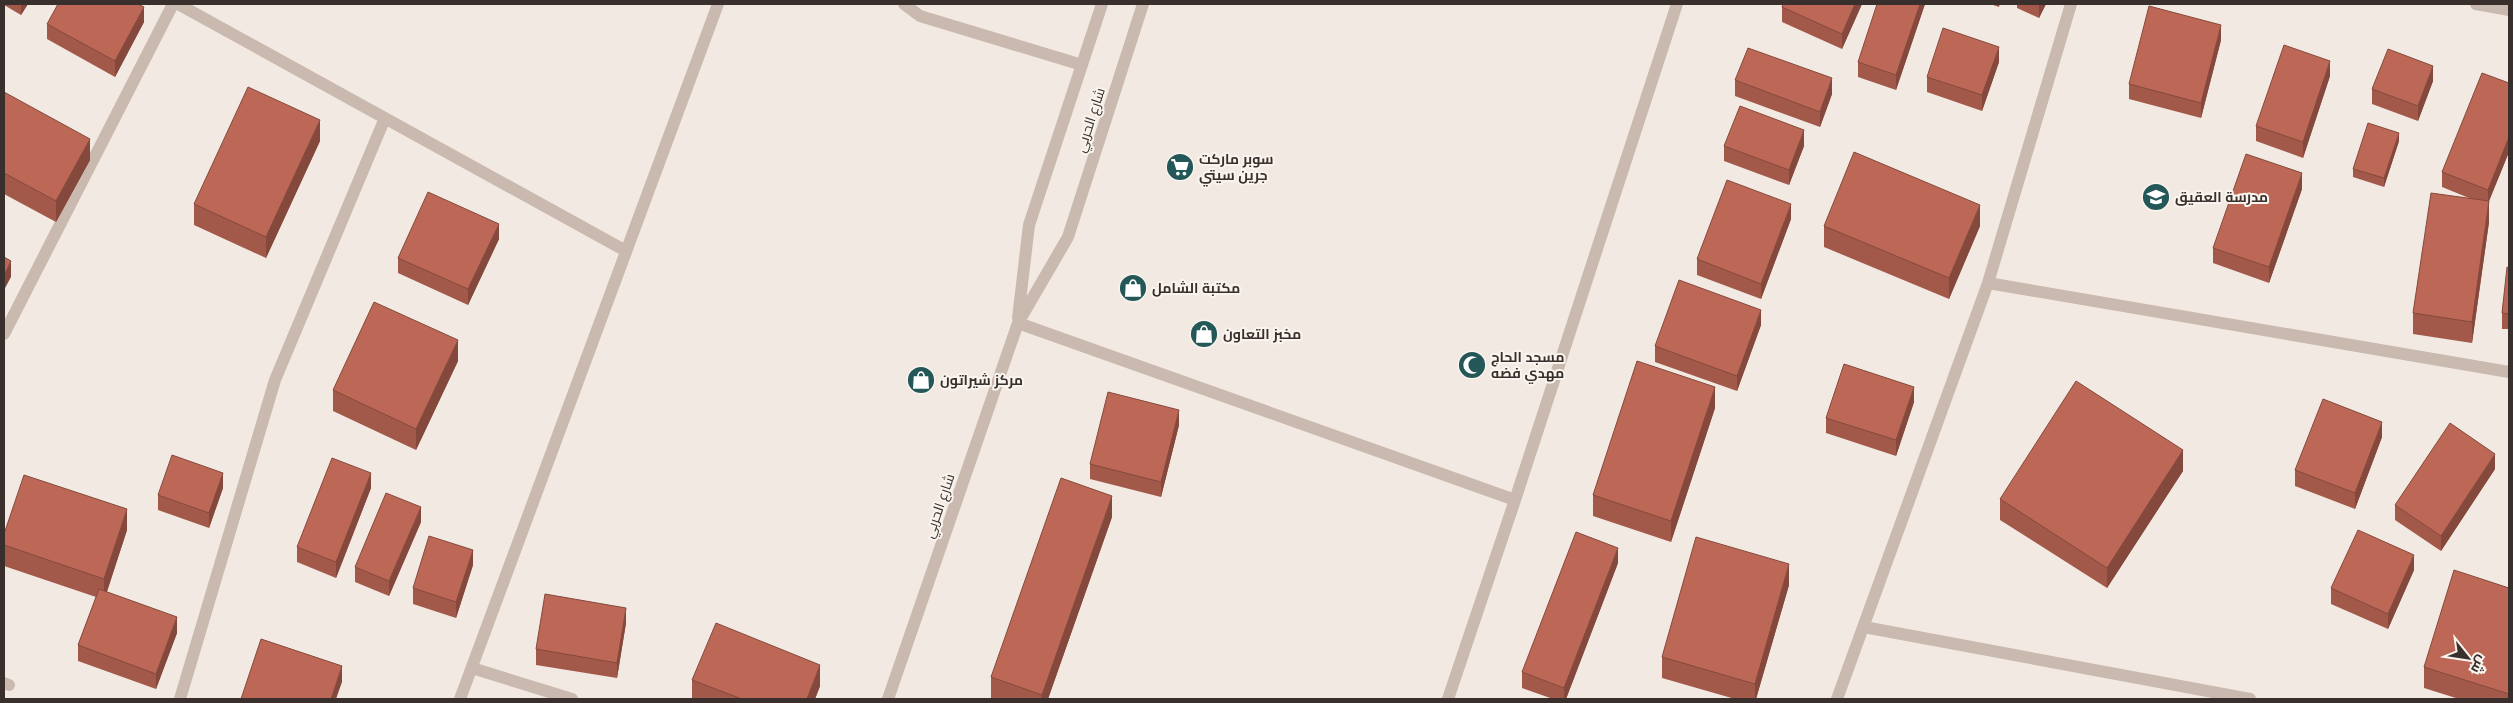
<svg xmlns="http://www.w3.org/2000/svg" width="2513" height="703" font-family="'Open Sans',Cairo,sans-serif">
<rect width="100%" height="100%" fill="#f2eae2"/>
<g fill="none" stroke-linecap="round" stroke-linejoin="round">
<path stroke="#cab9af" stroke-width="12" d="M178,4L626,251
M904,4L920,16L1082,65
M2476,4L2509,10
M1988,283L2509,372
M1018,318L1029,225L1102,4
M1018,323L1515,500
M4,334L173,4
M1864,627L2250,699
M472,668L572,699
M4,683L9,685
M180,699L275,380L385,118
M460,699L718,4
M888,699L1018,323L1068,237L1143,4
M1448,699L1515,500L1677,4
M1837,699L1988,283L2071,4"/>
</g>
<path fill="#a3594a" d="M4,4H28L21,15L4,5Z
M1862,4L1842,49L1782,22V7Z
M1925,4L1896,90L1858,77V62Z
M1990,4H2000L1999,7Z
M2017,4H2046L2039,18L2017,8Z
M144,22L115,77L47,39V24Z
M2221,40L2201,118L2129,99V84Z
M1999,62L1982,111L1927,92V77Z
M2330,76L2303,158L2256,141V126Z
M1735,80L1832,94L1820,127L1735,96Z
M2433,81L2418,121L2372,104V89Z
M2509,83V152L2489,201V222L2472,343L2413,334V313L2469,198L2442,187V172Z
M4,92L90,160L56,222L4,194Z
M320,141L266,258L194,225V204Z
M2399,141L2384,187L2353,177V169Z
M1724,146H1804L1789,185L1724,161Z
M2302,189L2269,283L2213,263V248Z
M1791,219L1761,299L1697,275V259Z
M1824,226H1980L1949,299L1824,247Z
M499,239L468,305L398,273V258Z
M2509,268V329H2502V313Z
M1761,325L1737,391L1655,362V346Z
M458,361L416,450L333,411V390Z
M1914,402L1896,456L1826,433V418Z
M1715,408L1671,542L1593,516V495Z
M1179,425L1161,497L1090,479V464Z
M2382,437L2355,509L2295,486V470Z
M2495,469L2441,551L2395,520V505Z
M2183,471L2107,588L2000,520V499Z
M223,488L209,528L158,510V495Z
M371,488L336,578L297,562V547Z
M1112,517L1048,699H994L991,698V677Z
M421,522L389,596L355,582V567Z
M127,530L107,592L177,633L156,689L78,661V645L96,597L4,566V534Z
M1618,563L1566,699H1553L1522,688V672Z
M473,565L456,618L413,604V588Z
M2414,570L2388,629L2331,604V588Z
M1789,585L1756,699H1735L1662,678V657Z
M2509,588V699H2459L2424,688V667Z
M626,623L617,678L536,665V649Z
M692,680L820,686L815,699H692Z"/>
<path fill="#84493c" d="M21,4H28L21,15Z
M1855,4H1862L1842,49V34Z
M1920,4H1925L1896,90V75Z
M2039,4H2046L2039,18Z
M144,7V22L115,77V61Z
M2221,25V40L2201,118V103Z
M1999,47V62L1982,111V95Z
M2330,61V76L2303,158V142Z
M2433,66V81L2418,121V106Z
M1832,78V94L1820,127V112Z
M320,120V141L266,258V237Z
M1804,130V146L1789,185V170Z
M2399,133V141L2384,187V178Z
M2509,137V152L2489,201V222L2472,343V322L2488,206V190Z
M90,139V160L56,222V201Z
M2302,173V189L2269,283V267Z
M1791,204V219L1761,299V284Z
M1980,205V226L1949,299V278Z
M499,224V239L468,305V289Z
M11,261V277L4,290V275Z
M1761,310V325L1737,391V376Z
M458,340V361L416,450V429Z
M1715,387V408L1671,542V521Z
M1914,387V402L1896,456V440Z
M1179,410V425L1161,497V482Z
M2382,422V437L2355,509V493Z
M2183,450V471L2107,588V568Z
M2495,454V469L2441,551V536Z
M223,473V488L209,528V513Z
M371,473V488L336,578V562Z
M1112,496V517L1048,699H1042V695Z
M421,507V522L389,596V581Z
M127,509V530L104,600V579Z
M1618,548V563L1566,699H1564V688Z
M473,550V565L456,618V602Z
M2414,555V570L2388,629V614Z
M1789,564V585L1756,699H1755V684Z
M626,608V623L617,678V663Z
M177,617V633L156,689V674Z
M820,665V686L815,699H807Z
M342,666V682L336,699H331Z"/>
<path fill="#bd6856" stroke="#84493c" d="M58,4H138L144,7L115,61L47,24Z
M1783,4H1855L1842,34L1782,7Z
M1877,4H1920L1896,75L1858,62Z
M2149,6L2221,25L2201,103L2129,84Z
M1943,28L1999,47L1982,95L1927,77Z
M2284,45L2330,61L2303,142L2256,126Z
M1748,48L1832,78L1820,112L1735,80Z
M2388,49L2433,66L2418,106L2372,89Z
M2482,73L2509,83V137L2488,190L2442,172Z
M248,87L320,120L266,237L194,204Z
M4,92L90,139L56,201L4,173Z
M1740,106L1804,130L1789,170L1724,146Z
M2368,123L2399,133L2384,178L2353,169Z
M1854,152L1980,205L1949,278L1824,226Z
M2246,154L2302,173L2269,267L2213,248Z
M1727,180L1791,204L1761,284L1697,259Z
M428,192L499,224L468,289L398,258Z
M2431,193L2489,201L2472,322L2413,313Z
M4,257L11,261L4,275Z
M2507,267L2509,268V314L2502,313Z
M1679,280L1761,310L1737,376L1655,346Z
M374,302L458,340L416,429L333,390Z
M1637,361L1715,387L1671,521L1593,495Z
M1844,364L1914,387L1896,440L1826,418Z
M2076,381L2183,450L2107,568L2000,499Z
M1108,392L1179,410L1161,482L1090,464Z
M2323,399L2382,422L2355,493L2295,470Z
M2450,423L2495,454L2441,536L2395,505Z
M172,455L223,473L209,513L158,495Z
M332,458L371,473L336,562L297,547Z
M24,475L127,509L104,579L4,545V534Z
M1061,478L1112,496L1042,695L991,677Z
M386,493L421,507L389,581L355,567Z
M2358,530L2414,555L2388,614L2331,588Z
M1576,532L1618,548L1564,688L1522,672Z
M429,536L473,550L456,602L413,588Z
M1696,537L1789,564L1755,684L1662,657Z
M2454,570L2509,588V694L2424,667Z
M99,589L177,617L156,674L78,645Z
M545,594L626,608L617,663L536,649Z
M716,623L820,665L807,699H742L692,680Z
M261,639L342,666L331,699H241Z"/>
<defs>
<symbol id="supermarket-disc" viewBox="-11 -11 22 22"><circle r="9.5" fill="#245858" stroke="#faf4ef"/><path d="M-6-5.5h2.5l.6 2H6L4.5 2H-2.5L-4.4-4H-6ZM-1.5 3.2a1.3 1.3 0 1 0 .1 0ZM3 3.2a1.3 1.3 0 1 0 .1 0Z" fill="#fff"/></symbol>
<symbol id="school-disc" viewBox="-11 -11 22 22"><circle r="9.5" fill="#245858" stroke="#faf4ef"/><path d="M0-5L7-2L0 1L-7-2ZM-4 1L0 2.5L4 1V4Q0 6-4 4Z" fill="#fff"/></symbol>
<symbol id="shop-disc" viewBox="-11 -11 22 22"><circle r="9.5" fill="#245858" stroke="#faf4ef"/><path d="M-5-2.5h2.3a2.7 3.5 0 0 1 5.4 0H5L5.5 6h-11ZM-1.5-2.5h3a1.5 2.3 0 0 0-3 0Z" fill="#fff"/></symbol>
<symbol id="mosque-disc" viewBox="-11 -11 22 22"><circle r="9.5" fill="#245858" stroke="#faf4ef"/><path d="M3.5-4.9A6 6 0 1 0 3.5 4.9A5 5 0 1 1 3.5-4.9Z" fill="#fff"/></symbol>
</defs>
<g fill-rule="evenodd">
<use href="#supermarket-disc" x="1164" y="151" width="32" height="32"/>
<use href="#school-disc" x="2140" y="181" width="32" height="32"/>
<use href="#shop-disc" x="1117" y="272" width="32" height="32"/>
<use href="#shop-disc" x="1188" y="318" width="32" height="32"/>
<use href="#mosque-disc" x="1456" y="349" width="32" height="32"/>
<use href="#shop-disc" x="905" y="364" width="32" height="32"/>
</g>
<g text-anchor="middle" stroke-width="4" stroke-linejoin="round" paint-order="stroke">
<g font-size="14" fill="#392f2c" stroke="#faf4ef">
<text transform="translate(1090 120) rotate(-72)" y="5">شارع الحربي</text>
<text transform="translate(939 506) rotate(-71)" y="5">شارع الحربي</text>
</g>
<g font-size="14" font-weight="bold" fill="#392f2c" stroke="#faf4ef" text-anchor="start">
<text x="1199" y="164">سوبر ماركت<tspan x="1199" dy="16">جرين سيتي</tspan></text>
<text x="2175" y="202">مدرسة العقيق</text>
<text x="1152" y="293">مكتبة الشامل</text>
<text x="1223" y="339">مخبز التعاون</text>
<text x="1491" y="362">مسجد الحاج<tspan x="1491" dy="16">مهدي فضه</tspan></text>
<text x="940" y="385">مركز شيراتون</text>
</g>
</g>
<rect width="2513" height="703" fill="none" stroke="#392f2c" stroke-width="10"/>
<g transform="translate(2468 658) rotate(120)" stroke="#faf4ef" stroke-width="4" paint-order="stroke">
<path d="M0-4L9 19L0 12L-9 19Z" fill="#392f2c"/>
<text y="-8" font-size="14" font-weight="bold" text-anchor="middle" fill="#392f2c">ش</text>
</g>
</svg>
